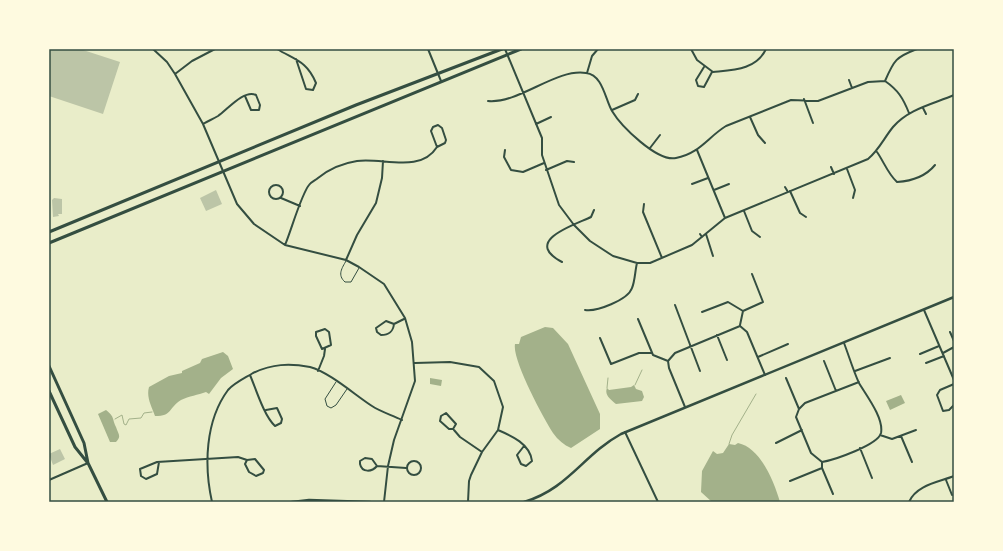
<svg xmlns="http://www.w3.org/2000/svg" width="1003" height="551" font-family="Jost,sans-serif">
<rect width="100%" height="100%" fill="#e9edc9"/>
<path fill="#a3b18a" d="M545,327L553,328L568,344L600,414V429L571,448C564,445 558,440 553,433C543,417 512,360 515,344H519L521,337Z
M223,352L228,356L233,369L221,378L209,394L206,392C198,395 189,396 181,400C168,408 173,416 155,416C152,407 146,398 149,387L169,376L182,373V371L200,363L202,359Z
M430,378L442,380L441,386L430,384Z
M634,385L636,389L642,391L644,397L642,401L616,404C611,400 604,395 607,388L609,390L631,387Z
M901,395L905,403L890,410L886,401Z
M106,410C115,417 112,419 116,427C118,434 122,436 116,442H110L98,414Z
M738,443C761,448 774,482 780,502H712L701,492L702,471L713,451L717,454L723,453L729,444L735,445Z"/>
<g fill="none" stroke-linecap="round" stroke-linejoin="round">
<path stroke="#a3b18a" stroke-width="1" d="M635,385L642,370
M607,388L608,378
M115,419L122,415L124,424L126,425L129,419L141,418L144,413L152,412
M729,444L732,435L756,394"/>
</g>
<path fill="#bcc5a7" d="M49,49H80L120,62L103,114L49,96Z
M216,190L222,204L206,211L200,198Z
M54,198L62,199V214H58L59,216L53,217L52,200Z
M60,449L65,459L53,465L49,454Z"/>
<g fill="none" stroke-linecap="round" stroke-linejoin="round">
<path stroke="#344e41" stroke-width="1" d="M346,261C342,268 337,275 345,282H351L359,268
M336,382L325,399L327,406L331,408L336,405L347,389"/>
<path stroke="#344e41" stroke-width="2" d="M153,49L167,62L175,74L203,124L237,204L254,224L285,245L346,260L359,267L384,284L405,318L412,342L415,381L394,440L388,466L384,502
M277,49C295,60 307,61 316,83L313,90L306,89L296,59
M428,49L441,81
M505,49L542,138V155L559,205L574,225L590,241L613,256L637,263H650L692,245L725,218L868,159C879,150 884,138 893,127C908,109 933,104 954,95
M691,49L697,60L713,72C733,70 756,70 766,49
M704,67L696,80L698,86L704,87L712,72
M587,73L592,56L598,49
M175,74L192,61L215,49
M849,80L852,88
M885,81C894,60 896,57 917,49
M804,99L813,123
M488,101C519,104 556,68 586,73C603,75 605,99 612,111C621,126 657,162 676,158C699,154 708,137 726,126L791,100L818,101L868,82L885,81C898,90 903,98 909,113
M923,108L926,114
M612,110L635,100L638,94
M750,117L758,135L765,143
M203,124C208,121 213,119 218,116C227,110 244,89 256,95L260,105L259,110H251L245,96
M536,124L551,117
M438,125L442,128L446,140L445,143L437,147L431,131L433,127Z
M650,148L660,135
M505,150L504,157L511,170L523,172L544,163
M697,150L725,218
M877,152C884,162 888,174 897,182C912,181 926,176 935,165
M831,167L834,174
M847,169L855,190L853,198
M546,170L567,161L574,162
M692,184L708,178
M269 192a7 7 0 1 1 14 0a7 7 0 1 1-14 0Z
M785,187L788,192
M714,190L729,184
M790,191L800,213L806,217
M281,198L300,206
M644,204L643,212L662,258
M744,211L752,231L760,237
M700,234L702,237
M706,234L713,256
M285,245C291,231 301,195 309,185C311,182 316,180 318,178C329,169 344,163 357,161C382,157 420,174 437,147
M346,260L357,235L376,203L382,178L383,161
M562,262C522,241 574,225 591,217L594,210
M675,305L700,371
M585,310C596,312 628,300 632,288C635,281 635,271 637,263
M924,310L954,380
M743,311L763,302L752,274
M702,312L728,302L743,311
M638,319L653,355L668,361
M394,324L386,321L376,328L377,332L381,335C389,335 393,332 394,324L404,319
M740,325L743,311
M740,326L747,332L765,375
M325,329L329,332L331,345L322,349L316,336V332Z
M950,332L954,341
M717,335L727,360
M600,338L611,364L639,353H652
M844,343C849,356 853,370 859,383C866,395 884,418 881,433C878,445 834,460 822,462L811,453L796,417L799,409L805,403L859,382
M943,353L954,347
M920,354L939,346
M758,357L788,344
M824,361L836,391
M415,363L450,362L479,367L494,381L503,407L498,430L482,452L471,475L469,481L468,502
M926,363L944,356
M318,371L324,356L325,349
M855,371L890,358
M250,375C256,389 264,416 275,426L281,423L282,419L277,408L266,410
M786,378L799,409
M954,384L940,390L937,395L943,411L949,410L954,405
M685,407L669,368L668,361L675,353L740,326
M446,413L456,424L453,429H449L440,421L441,416Z
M454,430L460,437L482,452
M498,430C512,436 530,444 532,461L526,466L521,464L517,455L524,446
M625,432L658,502
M880,435L892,439L916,430
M901,436L912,462
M776,443L802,430
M860,448L872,478
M407 468a7 7 0 1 1 14 0a7 7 0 1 1-14 0Z
M159,462L157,474L146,479L141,476L140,469L157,462L238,457L247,460L255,459L264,470L263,473L256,476L249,472L245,464L247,460
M822,462V468L833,494
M377,466L372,459L365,458L360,461V464C362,473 372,472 377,466L406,468
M49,480L88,463
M946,480L952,495
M790,481L822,468
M212,502C204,466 205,421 228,390C234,383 245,378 253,373C272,364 289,363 310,367C329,372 355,395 372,406C381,412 392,415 402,420
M909,502C916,485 939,482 954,476"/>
<path stroke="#344e41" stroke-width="2.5" d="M292,502L309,500L370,502
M524,502C568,489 583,455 621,434L954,297"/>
<path stroke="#344e41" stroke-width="3" d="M49,232L356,105L502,49
M49,243L521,49
M49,366L84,443L88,463L107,502
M49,391L75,447L87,462"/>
</g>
<rect width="1003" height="551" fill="none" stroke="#fefae0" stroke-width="100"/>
<rect x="50" y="50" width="903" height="451" fill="none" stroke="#344e41" stroke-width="1.5"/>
</svg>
